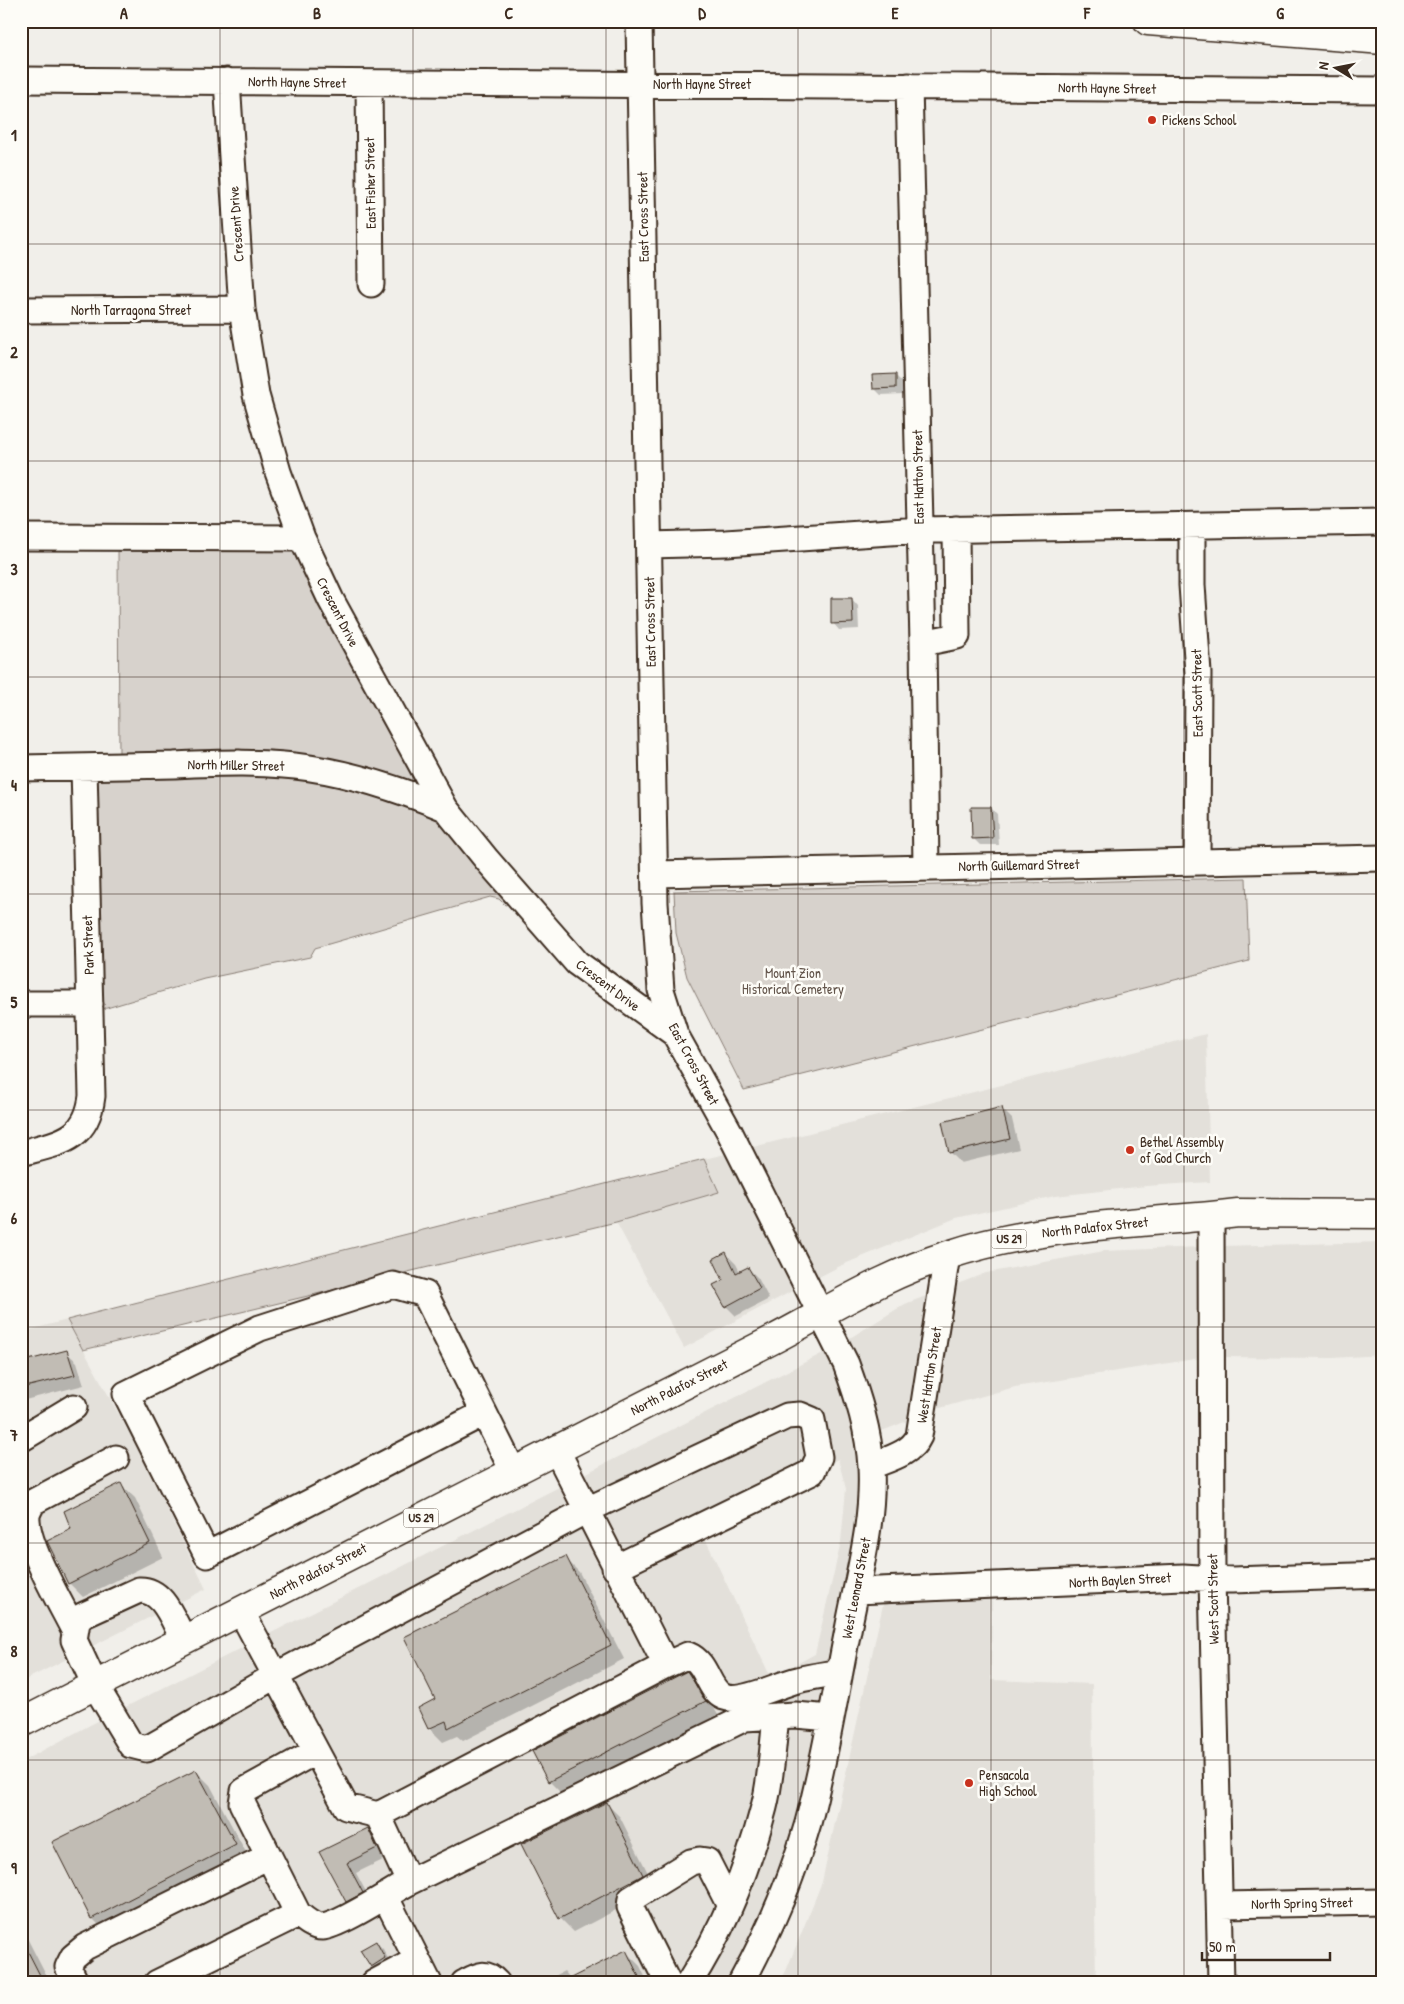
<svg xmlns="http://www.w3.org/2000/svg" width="1404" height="2004" font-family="'Patrick Hand',sans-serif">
<rect width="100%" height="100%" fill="#f1efea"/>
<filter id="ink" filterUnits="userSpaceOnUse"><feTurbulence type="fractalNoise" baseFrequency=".02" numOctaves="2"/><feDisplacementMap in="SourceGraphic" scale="10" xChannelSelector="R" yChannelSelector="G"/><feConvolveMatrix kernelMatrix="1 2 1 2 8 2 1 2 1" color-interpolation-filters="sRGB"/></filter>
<g filter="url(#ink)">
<path fill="#e3e0da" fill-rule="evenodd" d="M1206,1034L1210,1182L1146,1186L1055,1196L956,1218L842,1265L815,1279L749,1148Z
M730,1153L798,1288L684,1348L616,1222L718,1192L704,1159Z
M1383,1242V1355L1332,1358L1221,1357V1246Z
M1201,1247V1358L1015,1387L933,1410L952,1286L986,1273L1104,1251Z
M931,1294L912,1419L877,1433L845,1341L905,1304Z
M67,1320L133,1440L206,1589L21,1682V1332Z
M829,1350L848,1398L860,1461L858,1463L861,1468L860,1515L798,1821L776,1888L730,1983H21V1762L92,1724ZM838,1459L846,1489L841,1542L815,1654L771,1678L703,1534Z
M992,1592L991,1680L1092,1684L1096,1983H779L786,1971L822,1882L884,1600Z"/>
<path fill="#d7d2cc" stroke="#897e75" d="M118,546L295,547L425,790L119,758Z
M217,771L309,777L439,814L512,903L505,905L499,899L490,897L315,948L310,957L204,979L100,1010L94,776Z
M1246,878L1249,961L744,1090L687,977L676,933L674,891Z
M704,1159L719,1192L616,1222L83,1350L67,1320Z"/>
<path fill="#0003" d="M895,375L902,382L903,394L881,395L874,388Z
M852,599L858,606L859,629L839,630L833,623Z
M991,808L997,814L999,845H980L974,839Z
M1002,1109L1012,1119L1019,1149L961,1163L950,1152Z
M726,1254L736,1264L740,1272L748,1268L758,1278L769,1299L736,1316L726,1306Z
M66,1352L77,1362L84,1385L21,1401V1364Z
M121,1485L135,1498L163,1557L83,1597L69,1583L73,1530Z
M565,1558L579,1572L624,1659L463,1741L457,1736L443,1742L429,1728L437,1700Z
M686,1673L702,1688L718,1715L563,1795L549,1781Z
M196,1771L210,1785L249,1858L106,1932L92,1918Z
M606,1803L620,1817L656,1889L574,1932L560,1918Z
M368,1829L378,1840L387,1858L356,1873L372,1903L357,1911L347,1901L320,1853Z
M21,1931L25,1934L50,1983H21Z
M376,1942L383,1949L391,1964L378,1972L372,1966Z
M626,1952L640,1966L648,1983H542L564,1971L571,1979Z"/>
<path fill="#c1bcb4" stroke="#3b2a1e" d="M896,374V388L873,389L872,375Z
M831,598H852L853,623L831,624Z
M971,807H991L993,838L972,839Z
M1002,1107L1010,1139L949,1153L942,1122Z
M726,1252L736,1273L748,1267L760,1288L725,1307L713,1285L723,1280L713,1259Z
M67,1350L75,1375L21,1388V1362Z
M121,1483L150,1543L68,1584L47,1541L71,1529L64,1511Z
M566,1556L611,1645L448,1728L446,1721L428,1729L418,1708L435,1699L404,1637Z
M687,1671L706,1701L548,1782L532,1751Z
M196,1770L236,1844L91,1919L52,1842Z
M607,1802L643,1875L559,1919L521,1844Z
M368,1828L377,1848L347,1863L363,1893L346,1902L319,1852Z
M21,1938L44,1983H21Z
M376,1941L385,1958L371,1967L360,1950Z
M626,1950L642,1983H561Z"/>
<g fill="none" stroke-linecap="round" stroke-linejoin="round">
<defs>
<path id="minor" d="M639,21L655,903L661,990L675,1034L729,1131L846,1364C858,1397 869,1431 871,1467C874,1523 858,1576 848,1630C835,1695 825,1760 808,1823C792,1879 769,1932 741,1983
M21,80L1383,90
M227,81L242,309L256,395L278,472L302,538L331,600L445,808L487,860L577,963L675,1034
M369,83L371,284
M909,86L923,643L926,868
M21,310L242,309
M1192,526V585L1198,673L1197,861
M21,537L302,538
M649,545L726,543L920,530L1383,522
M923,643L957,636L956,529
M21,768C72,767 123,766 174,765C219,763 265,761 310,768C357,775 401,790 445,808
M655,874L1383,858
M21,1004H90
M21,1153C58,1143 87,1141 92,1096L84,767
M1211,1216L1212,1578L1221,1983
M484,1413L207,1555L126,1394L260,1328L393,1285L425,1294L513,1471
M21,1439L74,1407
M871,1466C888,1459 911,1454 919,1436L947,1255
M856,1591L1183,1577L1232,1580L1383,1575
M241,1611L346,1807L378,1815L666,1665L556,1449
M74,1630C61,1604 28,1548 27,1520C26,1514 30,1508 33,1502L116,1458
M184,1640C173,1621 164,1589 139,1590L82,1616L77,1622L74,1640L95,1685L131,1745L147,1749L275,1676L587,1510L787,1416L800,1415L812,1420L819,1457L812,1472L615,1568
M666,1665L688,1655C708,1663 707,1690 724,1697C742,1704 779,1684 798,1680C812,1676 826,1675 840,1672
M316,1751L244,1791L242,1803L298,1914C304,1919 313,1927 322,1927C339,1926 391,1892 409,1882
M378,1815L409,1882L745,1718L795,1715L831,1718
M385,1896L429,1983
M1221,1905L1383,1902
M76,1983L68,1967L73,1957L85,1947L269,1856
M157,1983L298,1914
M374,1983L417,1960
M464,1983C477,1976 485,1970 497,1983
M668,1983L630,1907L631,1899L691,1862L700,1860L707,1861L729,1904
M689,1983C723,1930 748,1868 764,1807C771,1781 773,1744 776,1716"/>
<path id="major" d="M21,1723L774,1339C831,1309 887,1274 948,1255C1033,1227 1123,1224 1211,1216L1238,1213L1383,1214"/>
<path id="highway" d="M1148,21L1383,40"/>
</defs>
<use href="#minor" stroke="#3b2a1e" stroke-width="29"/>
<use href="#major" stroke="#3b2a1e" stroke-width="31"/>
<use href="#highway" stroke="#3b2a1e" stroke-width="31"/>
<use href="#minor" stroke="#fdfcf7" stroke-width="25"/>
<use href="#major" stroke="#fdfcf7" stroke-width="28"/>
<use href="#highway" stroke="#fdfcf7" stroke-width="28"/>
</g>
</g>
<path fill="none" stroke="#3b2a1e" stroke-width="1" stroke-opacity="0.55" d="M220,21V1983M413,21V1983M606,21V1983M798,21V1983M991,21V1983M1184,21V1983M21,244H1383M21,461H1383M21,677H1383M21,894H1383M21,1110H1383M21,1327H1383M21,1543H1383M21,1760H1383"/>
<g fill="#c8321e" stroke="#fdfcf7" stroke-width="2">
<circle cx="1152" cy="120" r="5"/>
<circle cx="1130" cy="1150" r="5"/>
<circle cx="969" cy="1783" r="5"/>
</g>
<g text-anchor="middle" stroke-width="5" stroke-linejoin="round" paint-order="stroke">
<g fill="#fdfcf7" stroke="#75695f" stroke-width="1">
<rect x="991.5" y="1229.5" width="35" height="19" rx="4"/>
<rect x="403.5" y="1508.5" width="35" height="19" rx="4"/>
</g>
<g font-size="12" font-weight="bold" fill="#3b2a1e">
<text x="1009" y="1243">US 29</text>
<text x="421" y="1522">US 29</text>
</g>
<g font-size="14" fill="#3b2a1e" stroke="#fdfcf7">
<text transform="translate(297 82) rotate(1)" y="5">North Hayne Street</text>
<text x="702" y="89">North Hayne Street</text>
<text transform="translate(1107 88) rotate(1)" y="5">North Hayne Street</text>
<text transform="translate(370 183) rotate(-91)" y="5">East Fisher Street</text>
<text transform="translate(643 217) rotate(-91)" y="5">East Cross Street</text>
<text transform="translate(236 224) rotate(-94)" y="5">Crescent Drive</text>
<text x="131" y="315">North Tarragona Street</text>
<text transform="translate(918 477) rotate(-91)" y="5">East Hatton Street</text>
<text transform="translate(338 612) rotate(63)" y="5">Crescent Drive</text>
<text transform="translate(650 622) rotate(-91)" y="5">East Cross Street</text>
<text transform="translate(1197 693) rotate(-91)" y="5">East Scott Street</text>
<text transform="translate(236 765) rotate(1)" y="5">North Miller Street</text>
<text transform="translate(1019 865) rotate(-1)" y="5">North Guillemard Street</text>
<text transform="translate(88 945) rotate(-92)" y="5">Park Street</text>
<text transform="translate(608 985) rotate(37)" y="5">Crescent Drive</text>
<text transform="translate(694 1064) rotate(62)" y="5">East Cross Street</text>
<text transform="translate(1095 1227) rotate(-6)" y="5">North Palafox Street</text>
<text transform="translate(929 1375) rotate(-81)" y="5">West Hatton Street</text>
<text transform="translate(679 1387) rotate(-27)" y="5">North Palafox Street</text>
<text transform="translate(318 1571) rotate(-27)" y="5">North Palafox Street</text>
<text transform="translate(1120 1580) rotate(-3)" y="5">North Baylen Street</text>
<text transform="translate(856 1588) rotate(-79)" y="5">West Leonard Street</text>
<text transform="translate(1213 1599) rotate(-91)" y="5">West Scott Street</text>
<text transform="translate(1302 1903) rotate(-1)" y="5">North Spring Street</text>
</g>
<g font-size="14" fill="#3b2a1e" stroke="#fdfcf7" text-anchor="start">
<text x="1162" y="125">Pickens School</text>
<text x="1140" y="1147">Bethel Assembly<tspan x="1140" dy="16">of God Church</tspan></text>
<text x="979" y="1780">Pensacola<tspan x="979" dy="16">High School</tspan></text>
</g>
<g font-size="14" fill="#62544a" stroke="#fdfcf7">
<text x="793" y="978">Mount Zion<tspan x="793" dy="16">Historical Cemetery</tspan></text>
</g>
</g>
<rect width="1404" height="2004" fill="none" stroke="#fdfcf7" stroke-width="55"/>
<g transform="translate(1336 68) rotate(280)" stroke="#fdfcf7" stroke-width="4" paint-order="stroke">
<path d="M0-4L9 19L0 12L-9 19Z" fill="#3b2a1e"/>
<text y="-8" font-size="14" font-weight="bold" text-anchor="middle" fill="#3b2a1e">N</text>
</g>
<path d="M1202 1952v8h128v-8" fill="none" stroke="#3b2a1e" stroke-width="2.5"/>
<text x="1209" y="1952" font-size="15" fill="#3b2a1e" stroke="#fdfcf7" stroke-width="4" paint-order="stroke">50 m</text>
<rect x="28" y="28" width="1348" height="1948" fill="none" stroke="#3b2a1e" stroke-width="2"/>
<g font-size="16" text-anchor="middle" font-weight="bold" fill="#3b2a1e">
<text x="124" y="19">A</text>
<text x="317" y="19">B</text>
<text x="509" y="19">C</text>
<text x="702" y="19">D</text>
<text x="895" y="19">E</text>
<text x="1087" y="19">F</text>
<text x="1280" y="19">G</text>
<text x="14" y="141">1</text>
<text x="14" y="358">2</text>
<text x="14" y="575">3</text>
<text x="14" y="791">4</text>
<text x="14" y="1008">5</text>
<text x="14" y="1224">6</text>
<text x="14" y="1441">7</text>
<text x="14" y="1657">8</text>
<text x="14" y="1874">9</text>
</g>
</svg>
